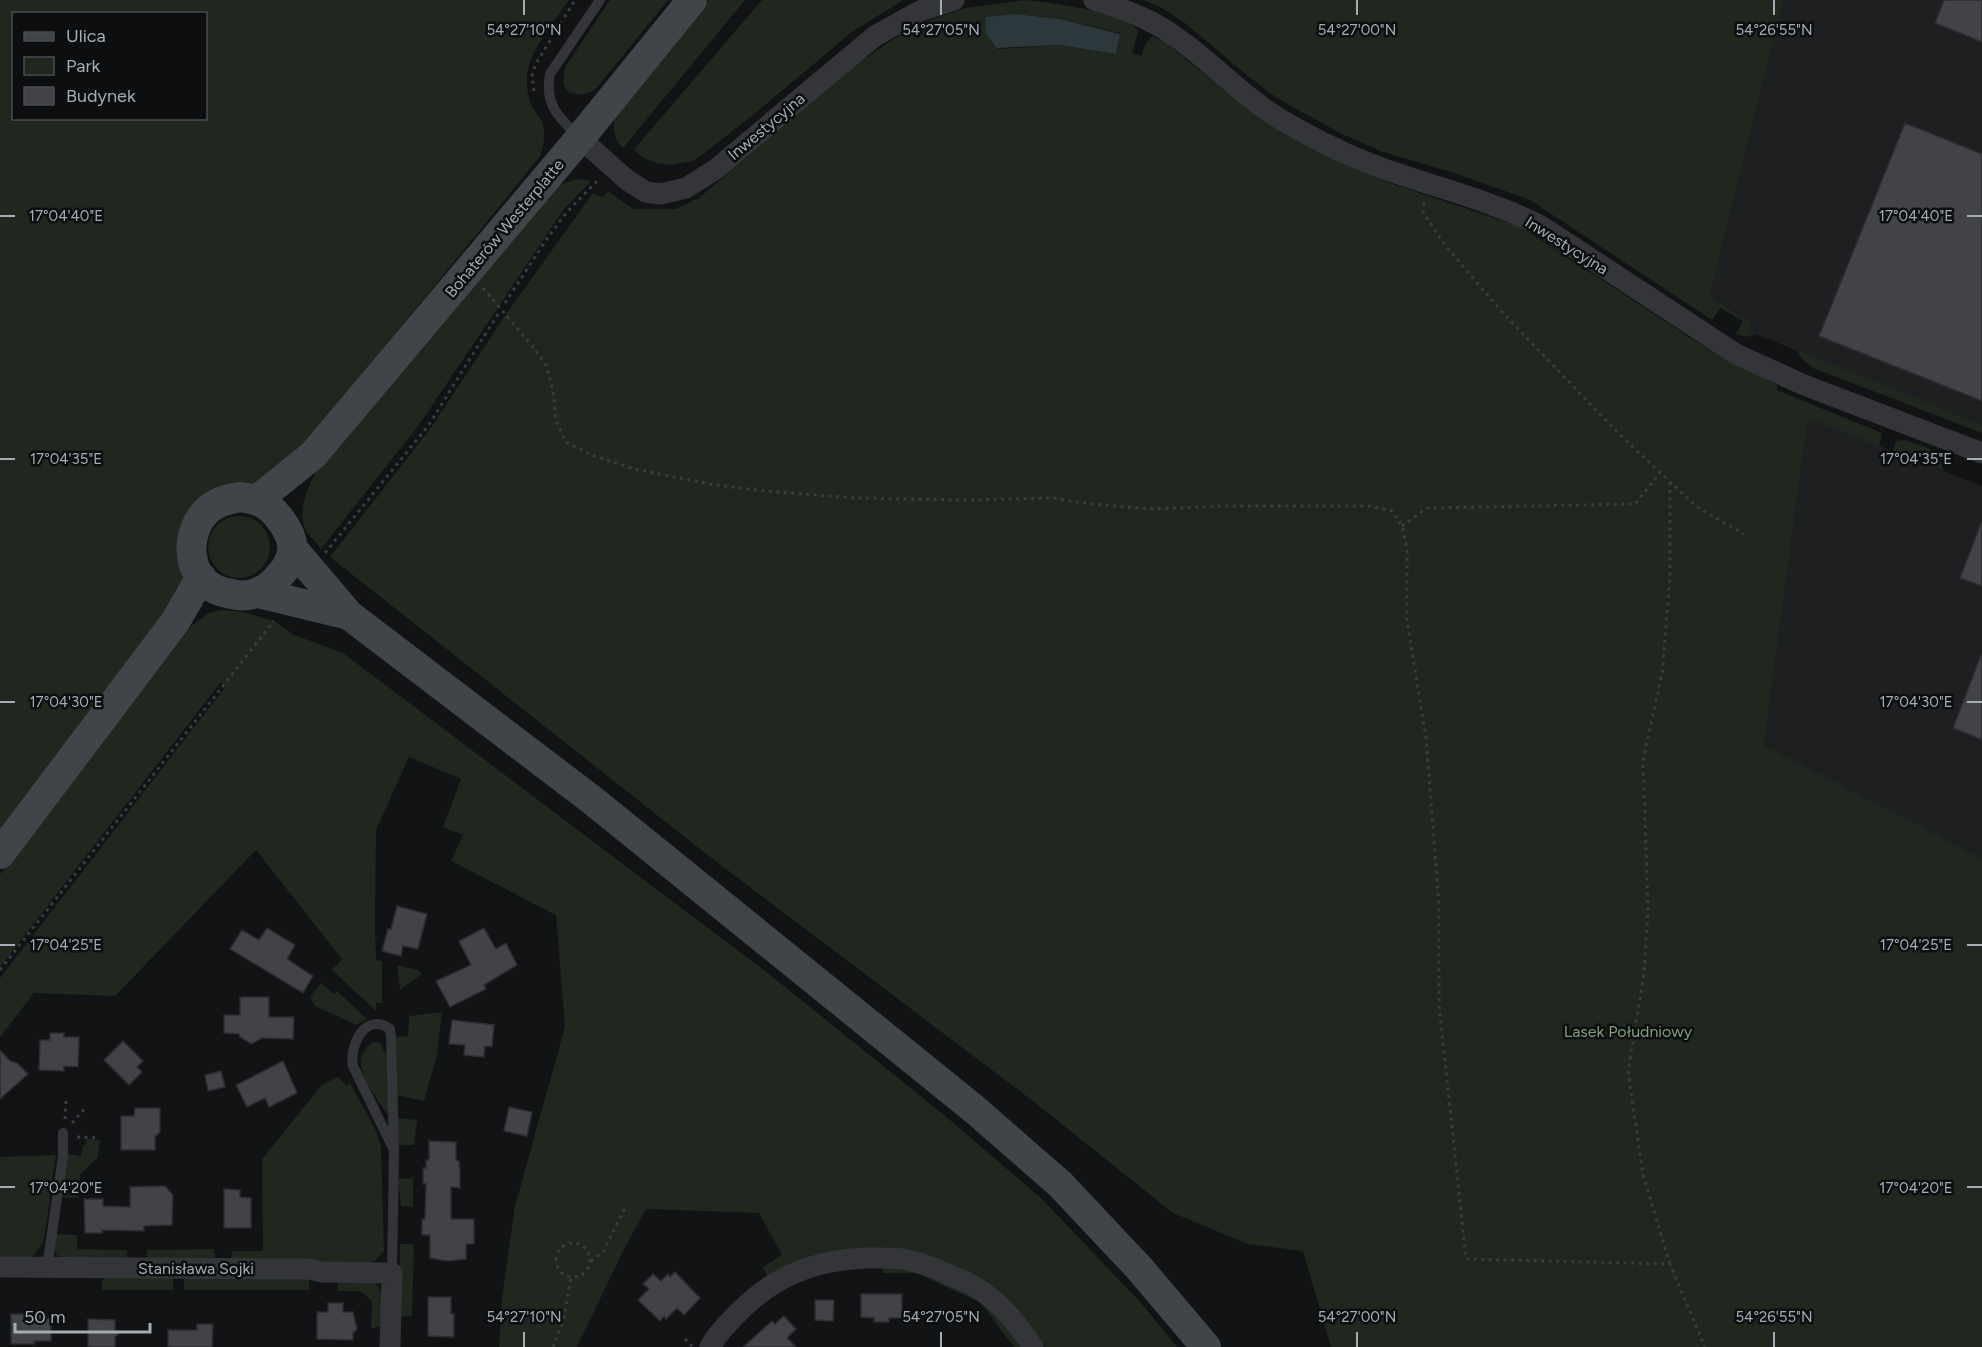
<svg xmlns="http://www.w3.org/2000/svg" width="1982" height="1347" font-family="Figtree,sans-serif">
<rect width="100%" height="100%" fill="#121314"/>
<path fill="#1e1f21" d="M1784,0H1982V425L1748,331L1752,323L1710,297Z
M1808,418L1982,486V863L1764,745Z"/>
<path fill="#1f271f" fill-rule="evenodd" d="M0,0H569C556,19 533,47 528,69C526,79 527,92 530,102C532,109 539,115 542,122C546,134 544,149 538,159L300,451L254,485L228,486L184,576L166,622L0,842ZM14,14H206V118H14Z
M610,0H668L595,90L582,95L569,93L563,84L565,67Z
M709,0H745L623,148C611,137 612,121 619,108Z
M762,0H903L852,32L753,115L694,161L671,165L656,163L643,158L634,150L637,146Z
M1025,0C1045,2 1132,12 1138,32L1132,53L1141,56L1146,43L1152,36L1165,42L1234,98L1339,161L1390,183L1521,227L1703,346L1777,385V390L1882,433L1879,446L1808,418L1764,745L1982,859V1347H1331L1303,1251L1248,1244L1173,1213L1038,1105L705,853L330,557L430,429L504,317L593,193L602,197L608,191L633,209H676L699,198L855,65L913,26L965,8ZM1015,14L1060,19L1120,33L1116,54L1060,45L999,49C986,42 986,31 987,17Z
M1143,0H1784L1710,297L1752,323L1748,331L1756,334L1747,337L1736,334L1743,321L1720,308L1712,320L1530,200L1454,173L1383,152L1342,134L1309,116L1277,98L1249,77L1185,23L1162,8Z
M577,179L591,181L564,209L421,422L321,549C316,542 307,534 304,526C298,504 311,481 321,462L559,185Z
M1797,350L1982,425V433L1813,368L1801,358Z
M1904,440C1925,447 1939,447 1944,471L1893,451L1896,441Z
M208 547a31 31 0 1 1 62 0a31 31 0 1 1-62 0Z
M222,610L243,612L274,621L292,634L343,653L769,974L944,1115L1042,1199L1142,1304L1177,1347H1045L1011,1304L928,1257L768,1279L763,1267L782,1255L759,1213L646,1209L624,1249L577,1347H499L502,1299L515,1206L565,1027L556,915L451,861L463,835L443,827L461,779L409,757L376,830L375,925L376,960L382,961V1003H376V1011L332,970L342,959L256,850L115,996L34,993L0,1037V978L226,686L221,682L0,967V874L192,625L209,613Z
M397,965L418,970L422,974L400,990Z
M321,983L334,994L337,991L367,1019L356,1025L315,1006L310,997Z
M442,1012L437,1055L424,1101L397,1095L396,1037L408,1036L409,1016Z
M373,1042H379L386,1055L388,1067V1115C375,1094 344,1062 373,1042Z
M338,1077L346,1086L350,1083L376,1131L381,1147L384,1251L375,1261L367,1263H231L232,1251H263L262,1159L322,1085Z
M398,1118L417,1120L414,1145H398Z
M87,1139L100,1140L98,1157L80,1175L79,1198L60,1197L68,1154L81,1156L83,1145L85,1146Z
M56,1155L44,1240L33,1257L0,1260V1157Z
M413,1178V1207L401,1206L398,1179Z
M55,1234L77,1235V1249L127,1250V1259L59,1257L55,1253Z
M400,1244H414L412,1316L399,1317Z
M214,1249L215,1259L147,1258V1250Z
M883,1264H893L974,1293L1027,1347H1014L981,1303L916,1273H883Z
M108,1273L173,1276V1290H102V1281Z
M184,1274L309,1278V1290H184Z
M338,1281C382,1282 382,1276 382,1323L379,1327L371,1328L372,1301L360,1291H338Z"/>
<path fill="#2c383c" d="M1015,14L1060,19L1120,34L1116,54L1060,45L996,48L985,33L986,17Z"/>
<path fill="#414347" stroke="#2c2d30" stroke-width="1.5" d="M1944,0H1982V42L1935,23Z
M1905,123L1982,154V401L1819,336Z
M1981,523L1982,524V586L1960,578Z
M1981,655L1982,656V740L1953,728Z
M397,906L427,914L418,949L403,946L401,956L382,951L388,929H391Z
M267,928L295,945L287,959L313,976L303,993L230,949L242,930L259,940Z
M484,928L496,949L506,943L517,965L484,985L486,989L450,1007L436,981L471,965L459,941Z
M240,997H269V1017H294L293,1039L262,1038L251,1044L240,1037L239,1034L224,1033V1015H240Z
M452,1020L494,1025L492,1047L485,1046L484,1057L464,1055L465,1045L449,1044Z
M50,1033H64V1037H79L78,1067L64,1066V1071L39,1070L40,1040H50Z
M123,1041L143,1061L137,1067L142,1072L129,1085L104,1060Z
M0,1050L10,1061L17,1063L28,1074L0,1099Z
M283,1061L297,1093L269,1107L265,1098L247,1107L236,1085Z
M221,1071L225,1087L208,1091L205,1075Z
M509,1107L532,1112L527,1136L504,1131Z
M135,1108H160V1132L155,1137V1150H121V1116H134Z
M429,1141L456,1142V1160L459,1161L460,1170V1188L451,1187V1219H474V1244H466V1259L447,1261L430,1258V1235H422V1219H425L426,1184H423V1168H426V1160H429Z
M165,1186L173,1195L172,1225L144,1226V1231L102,1230V1233H85L84,1199H103V1206L130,1207V1187Z
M224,1189L240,1190V1197L251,1198V1228H224Z
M675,1272L700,1298L684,1315L677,1308L666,1319L664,1316L660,1321L638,1300L649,1289L643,1284L653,1274L661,1281L668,1274L670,1277Z
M861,1294H902V1318H889V1322H874V1318L861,1317Z
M428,1297H451V1314H454V1337L428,1336Z
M815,1300H834L833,1321L815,1320Z
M328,1303H343V1312H353L357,1329L353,1333V1340L317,1339V1312H328Z
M11,1314H42V1318H51V1341H34V1344H11Z
M784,1316L796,1329L787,1338L796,1347H743L772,1321L775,1324Z
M88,1319L115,1320V1330L119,1333L115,1337V1347H88Z
M197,1324H213L212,1347H168V1330H197Z"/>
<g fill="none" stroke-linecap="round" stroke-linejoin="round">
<path stroke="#393c40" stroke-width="3" stroke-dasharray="3 4.5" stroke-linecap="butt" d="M534,91L532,76L535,65L575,0
M1424,203L1423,212L1444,244L1502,312L1618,433L1697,507L1744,534
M483,288L533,347L546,365L553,390L556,421L566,442L592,455L634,469L715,485L775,492L856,498L966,500L1053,498L1090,504L1155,509L1221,506H1369L1392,511L1402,526L1407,549V620L1426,738L1439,904V1005L1466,1259L1670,1264L1705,1347
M505,303L546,240L566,213L599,179
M1402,526L1427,508L1635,504L1660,473
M325,553L428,426L498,314
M0,970L274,621
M65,1119L66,1100
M72,1123L87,1106
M77,1137L99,1138
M556 1260a17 17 0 1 1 34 0a17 17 0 1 1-34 0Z
M591,1261L603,1252L625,1208
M1670,1264L1643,1175L1628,1072L1644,974L1648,909L1643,760L1662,674L1670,577V483
M685,1339L692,1346
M553,1347L564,1318L571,1277"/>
<path stroke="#333539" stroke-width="10" d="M580,138C559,118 544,105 550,74L600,0
M47,1268L63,1156V1133
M392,1273L394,1150L391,1037L390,1029C365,1011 349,1046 353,1066L394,1150"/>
<path stroke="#333539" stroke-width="21" d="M1094,0C1115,6 1137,14 1157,25C1197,48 1228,83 1265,109C1286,124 1310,136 1332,147C1400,181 1475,192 1541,226L1736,354L1804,385L1982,453
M580,138L627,180L646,192L661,194L686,188L716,169L875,36L920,11L954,0
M0,1267L308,1269L322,1272L392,1273L390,1347
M710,1347C716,1335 727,1324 736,1315C773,1276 814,1260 867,1258C880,1258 896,1257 908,1260C925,1264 940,1270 956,1278C964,1281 973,1285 980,1290C1002,1304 1019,1326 1033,1347"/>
<path stroke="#414549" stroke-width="30" d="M240,497C246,498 253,499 258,501C274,507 295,534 292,551C291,560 286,569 280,575C268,590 251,599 232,594C227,593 220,592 215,589C184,574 185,528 210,508C219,501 229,499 240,497Z
M257,500L313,455L580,138L692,0
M293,549L349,615L592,800L974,1109L1060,1184L1140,1269L1206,1347
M258,593L349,615
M0,854L175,622L201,577"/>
</g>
<path fill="none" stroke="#a4acb4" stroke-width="2" d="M524,0V15M941,0V15M1357,0V15M1774,0V15M0,216H15M1967,216H1982M0,459H15M1967,459H1982M0,702H15M1967,702H1982M0,945H15M1967,945H1982M0,1187H15M1967,1187H1982M524,1332V1347M941,1332V1347M1357,1332V1347M1774,1332V1347"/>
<g text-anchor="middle" stroke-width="5" stroke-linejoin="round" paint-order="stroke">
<g font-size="16" fill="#a4acb4" stroke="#0d0e0f">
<text transform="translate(766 126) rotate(-40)" y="6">Inwestycyjna</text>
<text transform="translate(504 228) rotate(-50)" y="6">Bohaterów Westerplatte</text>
<text transform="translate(1567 245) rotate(32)" y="6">Inwestycyjna</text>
<text x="196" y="1274">Stanisława Sojki</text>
</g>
<g font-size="16" fill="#809f7b" stroke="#0d0e0f">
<text x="1628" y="1037">Lasek Południowy</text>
</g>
</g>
<g font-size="15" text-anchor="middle" fill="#a4acb4" stroke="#0d0e0f" stroke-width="5" stroke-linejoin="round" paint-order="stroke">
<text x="524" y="35">54°27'10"N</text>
<text x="941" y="35">54°27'05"N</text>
<text x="1357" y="35">54°27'00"N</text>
<text x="1774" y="35">54°26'55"N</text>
<text x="1916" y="221">17°04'40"E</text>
<text x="66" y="221">17°04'40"E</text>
<text x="1916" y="464">17°04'35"E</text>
<text x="66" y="464">17°04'35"E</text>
<text x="1916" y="707">17°04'30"E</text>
<text x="66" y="707">17°04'30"E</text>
<text x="1916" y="950">17°04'25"E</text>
<text x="66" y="950">17°04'25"E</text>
<text x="1916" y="1193">17°04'20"E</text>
<text x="66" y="1193">17°04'20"E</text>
<text x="524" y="1322">54°27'10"N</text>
<text x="941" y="1322">54°27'05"N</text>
<text x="1357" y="1322">54°27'00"N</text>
<text x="1774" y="1322">54°26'55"N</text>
</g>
<rect x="12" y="12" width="195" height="108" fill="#0d0e0f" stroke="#494d51" stroke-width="1.5"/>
<rect x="24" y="32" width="30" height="9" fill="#414549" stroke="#494d51" stroke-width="1.5"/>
<text x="66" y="42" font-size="18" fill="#a4acb4">Ulica</text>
<rect x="24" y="57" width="30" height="18" fill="#1f271f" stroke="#494d51" stroke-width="1.5"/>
<text x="66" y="72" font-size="18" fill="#a4acb4">Park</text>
<rect x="24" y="87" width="30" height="18" fill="#414347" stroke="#494d51" stroke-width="1.5"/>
<text x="66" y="102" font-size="18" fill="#a4acb4">Budynek</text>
<path d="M15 1323v9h135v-9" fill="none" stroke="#a4acb4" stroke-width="3"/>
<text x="24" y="1323" font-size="18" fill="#a4acb4" stroke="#0d0e0f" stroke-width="4.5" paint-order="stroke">50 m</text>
</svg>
